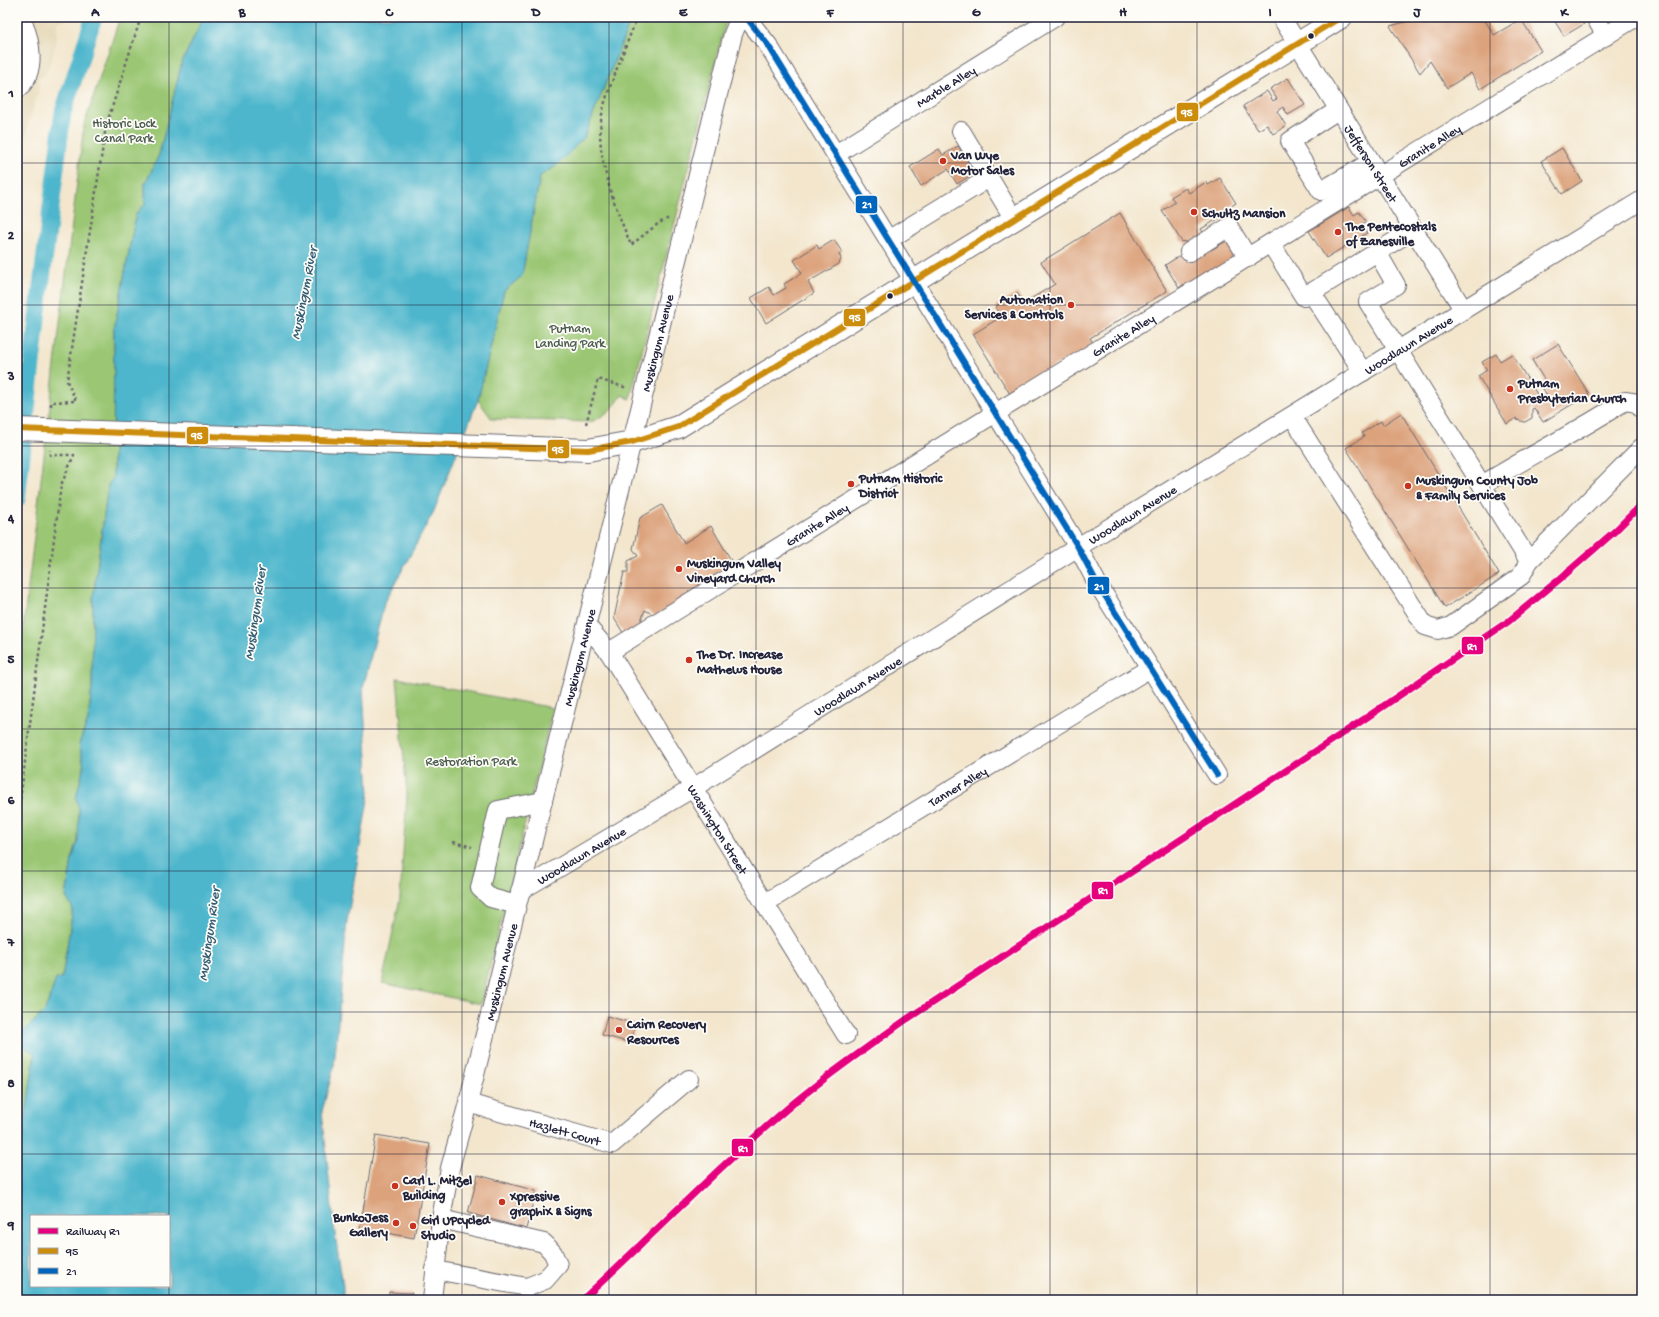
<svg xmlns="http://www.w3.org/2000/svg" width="1659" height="1317" font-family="'Gochi Hand',sans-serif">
<rect width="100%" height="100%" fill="#fdfcf7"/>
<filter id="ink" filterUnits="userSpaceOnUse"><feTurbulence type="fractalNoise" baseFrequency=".025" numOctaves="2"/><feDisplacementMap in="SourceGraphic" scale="8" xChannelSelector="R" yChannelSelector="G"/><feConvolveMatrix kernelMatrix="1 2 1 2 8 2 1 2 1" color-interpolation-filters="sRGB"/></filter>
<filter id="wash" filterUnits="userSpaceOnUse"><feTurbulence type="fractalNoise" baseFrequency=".012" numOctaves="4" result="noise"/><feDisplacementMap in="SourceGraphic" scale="16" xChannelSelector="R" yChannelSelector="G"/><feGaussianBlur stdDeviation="0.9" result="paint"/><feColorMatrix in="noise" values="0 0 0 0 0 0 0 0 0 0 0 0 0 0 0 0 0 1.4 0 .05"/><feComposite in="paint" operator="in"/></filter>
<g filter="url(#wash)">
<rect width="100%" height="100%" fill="#f3e6cd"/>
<path fill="#e6daba" d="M17,17H69L67,20L57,22V38L52,59L45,75L39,78V89L23,142L17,171Z"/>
<path fill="#9bc774" stroke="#5e7458" d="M120,17H204L182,62L159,155L145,184V204L136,214L114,330L113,478L108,485L93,599L92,688L88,720L79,744L84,766L76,798L79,809L78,841L72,860L66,897L73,908L62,978L56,980L45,1011L20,1035L19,1043L35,1054L17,1174V678L84,125Z
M632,17H727L630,399L622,395C613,410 605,415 591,422L492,419L478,400L504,291L522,276L540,176L556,166L584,138Z
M397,678L553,708L481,1004L382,983L400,898L407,795Z"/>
<path fill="#4eb6cc" stroke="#386c84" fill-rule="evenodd" d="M204,17H632L584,138L556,166L540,176L522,276L504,291L478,400L434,511L384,604L363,688L369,794L347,922L334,1067L322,1111L334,1227L343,1286V1300H17V1174L35,1054L19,1043L20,1035L45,1011L56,979L62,978L73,909L66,897L72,860L78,841L79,809L76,798L84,766L79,744L88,720L92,688L93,599L108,485L113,478L114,330L136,214L145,204V184L159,155L182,62ZM31,1216H169V1286H31Z"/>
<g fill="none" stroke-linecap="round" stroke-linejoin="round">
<path stroke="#4eb6cc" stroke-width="17" d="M17,499L38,310L63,112L94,17"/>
</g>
<g id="blocks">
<path fill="#dca27c" d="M1415,17H1483L1494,35L1521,19L1541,51L1480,89L1471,73L1447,88L1430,61L1420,73L1390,26L1409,21Z
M1552,17H1580L1584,24L1564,36Z
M1288,78L1305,105L1288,115L1283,107L1277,111L1286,126L1273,134L1267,125L1258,130L1243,106L1267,91L1273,101L1277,99L1270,89Z
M958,146L975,173L957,184L948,169L921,186L910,167L939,149L943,155Z
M1562,148L1582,181L1562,194L1541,161Z
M1220,178L1236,203L1224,211L1226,214L1201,229L1205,236L1188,246L1184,241L1182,242L1162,211L1175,202L1171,197L1186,188L1189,193L1206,182L1208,185Z
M1349,207L1354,215L1359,212L1366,222L1362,224L1367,233L1326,258L1309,231Z
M1120,213L1167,291L1090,338L1095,346L1059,363L1010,394L973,334L1001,317L995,307L1017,293L1024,303L1055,284L1041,262Z
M1230,239L1241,256L1185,286L1184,284L1179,288L1165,265L1181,255L1185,261L1188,259L1191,262L1197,258L1196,256L1210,248L1211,250Z
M834,240L842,252L839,254L841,259L839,264L808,282L814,293L766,323L751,298L769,287L774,295L786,288L784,284L802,273L794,260L817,245L819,249Z
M1558,344L1589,394L1543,422L1534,408L1532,409V418L1525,422L1517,420L1516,418L1507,424L1478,376L1487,370L1482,362L1496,354L1500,361L1512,354L1540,399L1547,395L1540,384L1545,381L1532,360Z
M1401,413L1499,574L1445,608L1346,448L1364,437L1362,433L1381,421L1383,425Z
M662,505L684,543L711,526L735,567L656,616L645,610L638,628L625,636L614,618L624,572H628V561L638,556L633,549L640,518Z
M607,1016L635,1024L631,1043L602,1035Z
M376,1135L430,1144L414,1238L360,1228Z
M478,1175L536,1191L526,1229L468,1213Z
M389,1292L412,1293L411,1300H389Z"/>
</g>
</g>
<g filter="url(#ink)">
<use href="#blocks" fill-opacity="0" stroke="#6b676e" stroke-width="1"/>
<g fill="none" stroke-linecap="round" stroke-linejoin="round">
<defs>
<g id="minor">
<path d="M746,17L768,45L1078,547L1097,583L1217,775"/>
<path id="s1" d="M1281,17L1463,309"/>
<path d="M1595,17L1606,36"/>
<path d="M17,90C38,71 31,40 21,17"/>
<path d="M1338,110L1290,141L1321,191L1371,162"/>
<path d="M961,131L1014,219"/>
<path id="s2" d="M836,154L1055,17"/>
<path d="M888,240L989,178"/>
<path d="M1271,244L1304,297L1413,230"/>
<path d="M1189,252L1229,227L1248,258"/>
<path d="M1311,292L1363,372"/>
<path d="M1292,416L1425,626L1438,630L1451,626L1521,576L1529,561L1368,302L1396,285L1377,252"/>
<path d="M1482,485C1529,456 1579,431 1625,401L1638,403L1642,410"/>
<path d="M1529,561L1642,447"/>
<path id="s3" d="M587,626L609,652L846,1035"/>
<path id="s4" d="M609,652L1636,17"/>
<path id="s5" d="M520,891L693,788L1078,547L1642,200"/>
<path id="s6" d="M765,903L1150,668"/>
<path d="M517,905L491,898L480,888L498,810L543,801"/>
<path id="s7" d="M468,1103L612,1144L689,1079"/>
<path d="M435,1270L527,1287L545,1280L558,1265L553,1253L544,1243L441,1219"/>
<path id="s8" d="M432,1300L441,1219L450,1168L468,1103L733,34L740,17"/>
</g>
<path id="major" d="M17,429L588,450L632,442L678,427L1341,17"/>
</defs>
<use href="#minor" stroke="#6b676e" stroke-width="20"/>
<use href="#major" stroke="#6b676e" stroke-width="24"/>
<path stroke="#6b676e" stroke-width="2.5" stroke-dasharray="3 3" stroke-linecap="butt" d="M637,17C630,36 622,55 615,74C609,89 603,105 601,121C596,158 616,210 631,245L659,223L669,218
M51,406V402L76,401L67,381L106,126L141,17
M586,424L598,379L627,388
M17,823L61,485L74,455H50V450
M453,842L472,847"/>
<use href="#minor" stroke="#fff" stroke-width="18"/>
<use href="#major" stroke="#fff" stroke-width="22"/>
<defs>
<path id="bus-1" d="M17,429L588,450L632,442L678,427L1341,17"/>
<path id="bus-2" d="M746,17L768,45L1078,547L1097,583L1217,775"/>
</defs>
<use href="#bus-1" stroke="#fdfcf7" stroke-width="9"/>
<use href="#bus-2" stroke="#fdfcf7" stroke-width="9"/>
<use href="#bus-1" stroke="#cc8c0c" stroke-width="6"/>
<use href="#bus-2" stroke="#0065bd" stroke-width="6"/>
<defs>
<path id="rail-1" d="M582,1300C654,1234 721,1164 795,1102C831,1072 869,1046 907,1019L1354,726L1509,621L1561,578L1615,531L1642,504"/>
</defs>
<use href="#rail-1" stroke="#fdfcf7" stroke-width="10"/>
<use href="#rail-1" stroke="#e5007d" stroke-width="7"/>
</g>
</g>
<path fill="none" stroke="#22223b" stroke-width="1" stroke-opacity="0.55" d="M169,17V1216M316,17V1300M462,17V1300M609,17V1300M756,17V1300M903,17V1300M1050,17V1300M1197,17V1300M1343,17V1300M1490,17V1300M17,163H1642M17,305H1642M17,446H1642M17,588H1642M17,729H1642M17,871H1642M17,1012H1642M17,1154H1642M169,1286V1300"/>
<g fill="#22223b" stroke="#fdfcf7" stroke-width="1.5">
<circle cx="1311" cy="36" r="3.5"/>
<circle cx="890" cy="296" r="3.5"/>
</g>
<g fill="#c8321e" stroke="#fdfcf7" stroke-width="1.5">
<circle cx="943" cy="161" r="4"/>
<circle cx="1194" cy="212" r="4"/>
<circle cx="1338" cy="232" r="4"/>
<circle cx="1071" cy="305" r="4"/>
<circle cx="1510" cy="389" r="4"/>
<circle cx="851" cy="484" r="4"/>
<circle cx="1408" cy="486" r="4"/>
<circle cx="679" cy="569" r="4"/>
<circle cx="689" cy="660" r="4"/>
<circle cx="619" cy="1030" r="4"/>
<circle cx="395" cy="1186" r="4"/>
<circle cx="502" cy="1202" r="4"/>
<circle cx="396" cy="1223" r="4"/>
<circle cx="413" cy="1226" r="4"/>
</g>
<g text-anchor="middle" stroke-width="3.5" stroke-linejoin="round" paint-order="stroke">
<g font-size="13" fill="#22223b" stroke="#fdfcf7">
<text dy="5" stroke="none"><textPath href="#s2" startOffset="129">Marble Alley</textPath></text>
<text dy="5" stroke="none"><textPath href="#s4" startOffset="964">Granite Alley</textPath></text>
<text dy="5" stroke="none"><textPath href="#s1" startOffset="172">Jefferson Street</textPath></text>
<text dy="5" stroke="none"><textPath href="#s4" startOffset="604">Granite Alley</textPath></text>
<text dy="5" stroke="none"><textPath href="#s8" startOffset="984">Muskingum Avenue</textPath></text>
<text dy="5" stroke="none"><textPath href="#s5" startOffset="1043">Woodlawn Avenue</textPath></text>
<text dy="5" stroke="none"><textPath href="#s5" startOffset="719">Woodlawn Avenue</textPath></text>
<text dy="5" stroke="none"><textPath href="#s4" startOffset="244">Granite Alley</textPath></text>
<text dy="5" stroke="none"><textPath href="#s8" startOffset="660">Muskingum Avenue</textPath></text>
<text dy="5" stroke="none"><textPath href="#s5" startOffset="395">Woodlawn Avenue</textPath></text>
<text dy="5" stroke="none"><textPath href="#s6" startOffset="225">Tanner Alley</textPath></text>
<text dy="5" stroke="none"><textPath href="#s3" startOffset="242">Washington Street</textPath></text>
<text dy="5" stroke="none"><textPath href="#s5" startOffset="71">Woodlawn Avenue</textPath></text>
<text dy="5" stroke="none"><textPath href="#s8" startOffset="336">Muskingum Avenue</textPath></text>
<text dy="5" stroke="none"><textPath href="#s7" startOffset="101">Hazlett Court</textPath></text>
</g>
<g font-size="13" fill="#4c5c4f" stroke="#fdfcf7">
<text x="124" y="127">Historic Lock<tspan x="124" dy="15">Canal Park</tspan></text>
<text x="570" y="332">Putnam<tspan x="570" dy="15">Landing Park</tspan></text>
<text x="471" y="765">Restoration Park</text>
</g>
<g font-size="13" font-weight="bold" fill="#22223b" stroke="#fdfcf7" text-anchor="start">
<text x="951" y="159">Van Wye<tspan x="951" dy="15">Motor Sales</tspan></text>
<text x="1202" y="217">Schultz Mansion</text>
<text x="1346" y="230">The Pentecostals<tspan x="1346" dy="15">of Zanesville</tspan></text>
<text x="1063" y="303" text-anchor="end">Automation<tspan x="1063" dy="15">Services &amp; Controls</tspan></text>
<text x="1518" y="387">Putnam<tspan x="1518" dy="15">Presbyterian Church</tspan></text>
<text x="859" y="482">Putnam Historic<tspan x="859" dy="15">District</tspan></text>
<text x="1416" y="484">Muskingum County Job<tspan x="1416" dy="15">&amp; Family Services</tspan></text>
<text x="687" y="567">Muskingum Valley<tspan x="687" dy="15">Vineyard Church</tspan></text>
<text x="697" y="658">The Dr. Increase<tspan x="697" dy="15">Mathews House</tspan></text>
<text x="627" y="1028">Cairn Recovery<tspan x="627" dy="15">Resources</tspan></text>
<text x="403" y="1184">Carl L. Mitzel<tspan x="403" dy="15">Building</tspan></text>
<text x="510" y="1200">Xpressive<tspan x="510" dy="15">graphiX &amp; Signs</tspan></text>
<text x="388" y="1221" text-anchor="end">BunkoJess<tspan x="388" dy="15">Gallery</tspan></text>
<text x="421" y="1224">Girl UPcycled<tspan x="421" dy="15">Studio</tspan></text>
</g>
<g font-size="14" font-style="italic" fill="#345d75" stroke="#fdfcf7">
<text transform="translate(303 293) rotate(-79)" y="5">Muskingum River</text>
<text transform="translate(254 613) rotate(-82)" y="5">Muskingum River</text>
<text transform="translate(208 934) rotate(-82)" y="5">Muskingum River</text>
</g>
</g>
<g stroke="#fdfcf7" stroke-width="1.5">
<rect x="1176" y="102" width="23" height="20" rx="4" fill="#cc8c0c"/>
<rect x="855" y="195" width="23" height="19" rx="4" fill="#0065bd"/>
<rect x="843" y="308" width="23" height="19" rx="4" fill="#cc8c0c"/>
<rect x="186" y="426" width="23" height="19" rx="4" fill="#cc8c0c"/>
<rect x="547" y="439" width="23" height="20" rx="4" fill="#cc8c0c"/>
<rect x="1087" y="576" width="23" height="19" rx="4" fill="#0065bd"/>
<rect x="1461" y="636" width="23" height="19" rx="4" fill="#e5007d"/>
<rect x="1091" y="881" width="23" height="19" rx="4" fill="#e5007d"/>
<rect x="731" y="1138" width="23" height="19" rx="4" fill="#e5007d"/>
</g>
<g font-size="11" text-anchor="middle" font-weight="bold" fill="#fff">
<text x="1187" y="116">95</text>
<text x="867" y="208">21</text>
<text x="855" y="321">95</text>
<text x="197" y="439">95</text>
<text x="558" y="453">95</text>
<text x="1099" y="590">21</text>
<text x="1472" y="650">R1</text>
<text x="1103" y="894">R1</text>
<text x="743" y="1152">R1</text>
</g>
<rect width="1659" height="1317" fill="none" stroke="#fdfcf7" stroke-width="44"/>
<rect x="30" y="1215" width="140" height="72" fill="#fdfcf7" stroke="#a5a5ac"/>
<rect x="38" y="1228" width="20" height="6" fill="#e5007d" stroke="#a5a5ac"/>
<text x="66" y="1235" font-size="12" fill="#22223b">Railway R1</text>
<rect x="38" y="1248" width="20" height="6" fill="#cc8c0c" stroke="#a5a5ac"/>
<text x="66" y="1255" font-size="12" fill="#22223b">95</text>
<rect x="38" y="1268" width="20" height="6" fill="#0065bd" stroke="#a5a5ac"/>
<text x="66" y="1275" font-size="12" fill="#22223b">21</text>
<rect x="22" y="22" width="1615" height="1273" fill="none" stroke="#22223b" stroke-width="1.5"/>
<g font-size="13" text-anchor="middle" font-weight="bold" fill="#22223b">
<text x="95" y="16">A</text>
<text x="242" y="16">B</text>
<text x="389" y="16">C</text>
<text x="536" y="16">D</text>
<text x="683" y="16">E</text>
<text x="830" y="16">F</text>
<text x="976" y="16">G</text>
<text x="1123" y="16">H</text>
<text x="1270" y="16">I</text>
<text x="1417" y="16">J</text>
<text x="1564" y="16">K</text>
<text x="11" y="97">1</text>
<text x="11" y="239">2</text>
<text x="11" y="380">3</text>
<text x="11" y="522">4</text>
<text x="11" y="663">5</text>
<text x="11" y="804">6</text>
<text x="11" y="946">7</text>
<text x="11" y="1087">8</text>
<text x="11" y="1229">9</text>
</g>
</svg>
